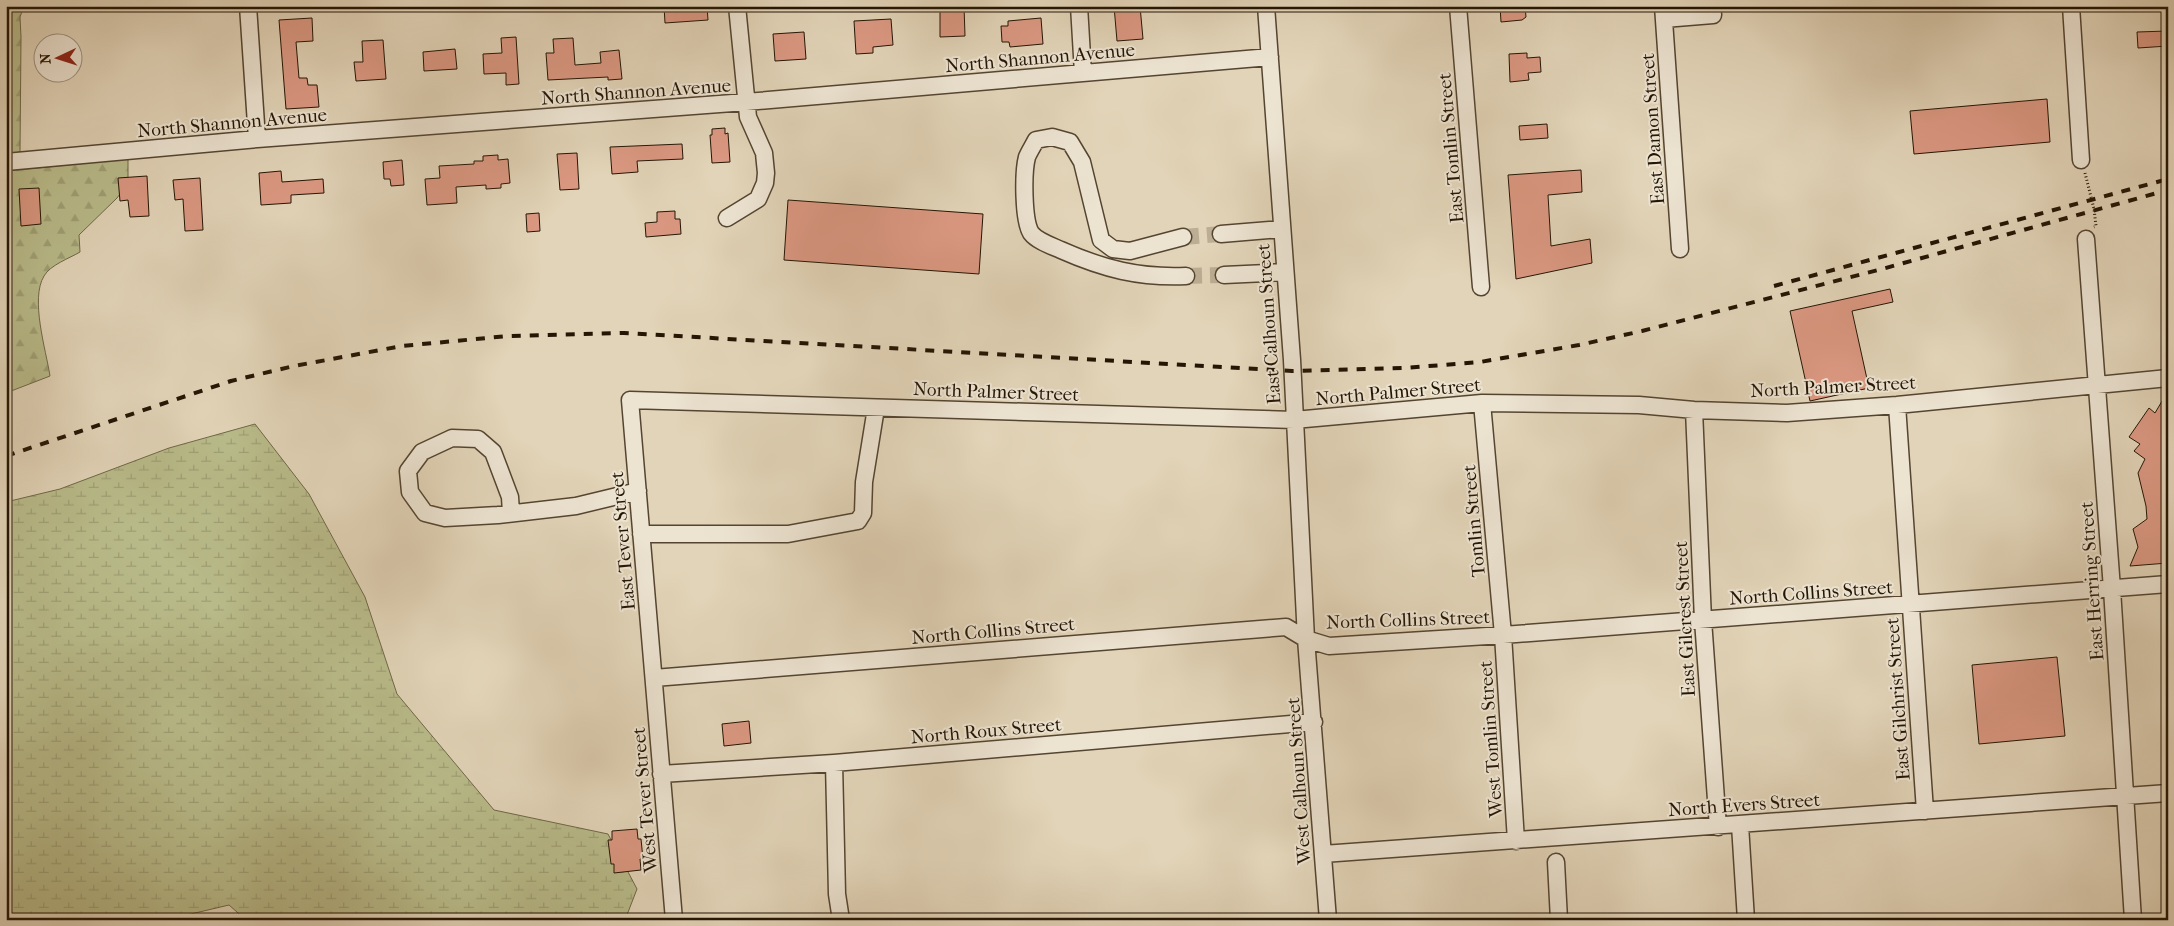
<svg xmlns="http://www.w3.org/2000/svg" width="2174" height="926" font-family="'IM FELL French Canon',serif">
<defs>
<pattern id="forest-firs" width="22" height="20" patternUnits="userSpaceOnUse" patternTransform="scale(1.25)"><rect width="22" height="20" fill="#b9bb8a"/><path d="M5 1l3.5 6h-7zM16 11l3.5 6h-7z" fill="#9fa075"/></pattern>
<pattern id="wetland-marsh" width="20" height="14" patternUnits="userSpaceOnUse" patternTransform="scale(1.25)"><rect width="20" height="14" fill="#b9bb8a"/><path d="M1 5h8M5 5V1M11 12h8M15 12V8" fill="none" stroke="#9fa075"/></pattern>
</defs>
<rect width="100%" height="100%" fill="#e2d4b8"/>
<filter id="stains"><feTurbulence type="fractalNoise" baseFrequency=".004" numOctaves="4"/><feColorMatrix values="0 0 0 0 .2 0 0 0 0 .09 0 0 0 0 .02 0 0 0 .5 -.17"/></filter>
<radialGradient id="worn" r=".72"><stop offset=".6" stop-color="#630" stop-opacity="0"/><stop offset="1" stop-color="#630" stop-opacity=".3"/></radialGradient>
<path fill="url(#forest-firs)" stroke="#6e6847" d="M6,6H24L20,17L21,37L20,152L6,154Z
M128,159V183L117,198L79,235L80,252C70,258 50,265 44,276C30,299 46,350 50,376L6,393V171Z"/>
<path fill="url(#wetland-marsh)" stroke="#6e6847" d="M255,424L309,494L365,597L397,694L494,810L608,834L637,889L625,920H246L229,905L174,918L173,920H6V502L60,489L169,448Z"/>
<path fill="#db9882" stroke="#241504" d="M664,6H707L708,20L665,23Z
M940,6H964L965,36L940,37Z
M1114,6H1140L1143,39L1117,41Z
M1500,6H1525L1526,17L1522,20L1501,22Z
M312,18L313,41L296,42L299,78H307L308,85H317L319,107L286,109L279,20Z
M1041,18L1043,44L1010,47L1009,42H1002L1001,26H1008V21Z
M891,19L893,45L873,47V53L856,54L854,21Z
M2168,31V46L2138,48L2137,32Z
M804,32L806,59L775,61L773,34Z
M516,37L519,84L506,85V73L484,74L483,54L502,53L501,38Z
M573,38L575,65L601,63L600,52L619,50L622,79L608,80V77L548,80L546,53H554L553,39Z
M383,40L386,79L356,81L354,62H363L362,41Z
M455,49L457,69L424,71L423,52Z
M1527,53V58L1540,57L1541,72L1528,73L1529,80L1510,82L1509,54Z
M2047,99L2050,142L1914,154L1910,111Z
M1547,124L1548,138L1520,140L1519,126Z
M725,128V134L728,133L730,162L712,163L710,135H712V129Z
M682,144L683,159L637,161L638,172L612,174L610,147Z
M577,153L579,189L560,190L557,154Z
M498,155V160L508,159L510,183L501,184V188L486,189V185L456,187L457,203L427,205L425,179L440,178L439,166L474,164V161H483V156Z
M402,160L404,185L391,186L390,179H384L383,162Z
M1581,170L1582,192L1548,195L1551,246L1590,239L1592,263L1516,279L1508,175Z
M281,171L282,182L323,179L324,193L291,195V203L261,205L259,173Z
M147,176L149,216L130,217L128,200L120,201L118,178Z
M200,178L203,230L185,231L183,199L175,200L173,180Z
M39,188L41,224L21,226L19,189Z
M788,200L983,214L979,274L784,260Z
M675,211V219H680L681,234L646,237L645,223L657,222V212Z
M539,213L540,231L527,232L526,214Z
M1890,289L1893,302L1852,311L1869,388L1810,401L1790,311Z
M2168,391V563L2130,566L2138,547L2133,529L2147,519L2146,506L2138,473L2145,459L2134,451L2140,444L2129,437L2149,408L2155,413Z
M2057,657L2065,736L1979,744L1972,665Z
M749,721L751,743L724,746L722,724Z
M637,829L638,839H641L643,859H640L641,870L614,873V864H611L608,840H612V831Z"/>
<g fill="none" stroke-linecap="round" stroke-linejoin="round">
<path stroke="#bcae94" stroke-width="16" stroke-dasharray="16 8" stroke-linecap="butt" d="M1183,237L1221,234
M1186,276L1224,275"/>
<defs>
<path id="minor" d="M248,6L257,139
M1079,6L1083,73
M1266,6L1292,360L1306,639L1328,920
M1458,6L1481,287
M1663,6L1680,249
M2071,6L2081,160
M1664,19L1713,15L1712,6
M6,162L257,139L746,102L1270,57
M727,218L758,199L765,183L766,173L764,153L748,117L737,6
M1221,234L1282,229
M1183,237L1130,251L1113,249L1101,240L1082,162L1070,142L1052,137L1036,140C1033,146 1029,152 1027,157C1023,172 1023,220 1031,233C1037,241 1052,246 1061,250C1104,269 1139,278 1186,276
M2086,239L2112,589L2133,920
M1224,275L1285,272
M1482,403L1503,635L1516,841
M1897,405L1925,811
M1694,410L1703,620L1718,827
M511,513L510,497L493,452L478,439L452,438L422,452L408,471L410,492L425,513L445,518L498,515L576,506L638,491
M641,534H788L858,521L863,513L864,482L876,408
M654,678L1286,627L1306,639L1329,646L1503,635L2168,584
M834,763L837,894L841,920
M661,774L834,763L1314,722
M1740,825L1746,920
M1323,854L2168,793
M1556,862L1559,920
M674,920L630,400L1294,420L1482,403L1639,405L1694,410L1787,413L1897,405L2168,378"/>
</defs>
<use href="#minor" stroke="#544531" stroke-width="19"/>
<path stroke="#241504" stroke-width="3" stroke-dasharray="1 2.5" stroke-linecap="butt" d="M2085,173L2094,209L2096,226L2094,227"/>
<use href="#minor" stroke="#ece3d1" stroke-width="16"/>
<path stroke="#241504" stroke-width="4" stroke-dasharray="9 9" stroke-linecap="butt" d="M1774,286L2168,179
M6,456L231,381L294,366L402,346L508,336L624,333L1292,371L1405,368L1480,362L1579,345L1642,331L1882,269L2168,190"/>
</g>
<g text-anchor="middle" stroke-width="4" stroke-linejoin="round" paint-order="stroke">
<g font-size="19" fill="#241504" stroke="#ece3d1">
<text transform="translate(1040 57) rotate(-5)" y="7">North Shannon Avenue</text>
<text transform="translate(636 91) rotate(-4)" y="7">North Shannon Avenue</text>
<text transform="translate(232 122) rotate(-5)" y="7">North Shannon Avenue</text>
<text transform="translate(1652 129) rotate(-94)" y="7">East Damon Street</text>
<text transform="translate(1450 148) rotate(-95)" y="7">East Tomlin Street</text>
<text transform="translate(1268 324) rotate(-94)" y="7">East Calhoun Street</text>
<text transform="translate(1833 386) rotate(-3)" y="7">North Palmer Street</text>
<text transform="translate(996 391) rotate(2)" y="7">North Palmer Street</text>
<text transform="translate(1398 391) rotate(-5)" y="7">North Palmer Street</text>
<text transform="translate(1473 521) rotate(-95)" y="7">Tomlin Street</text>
<text transform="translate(622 541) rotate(-95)" y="7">East Tever Street</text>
<text transform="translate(2091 581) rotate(-94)" y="7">East Herring Street</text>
<text transform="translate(1811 592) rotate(-4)" y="7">North Collins Street</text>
<text transform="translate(1408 619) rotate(-2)" y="7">North Collins Street</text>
<text transform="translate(1684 619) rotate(-93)" y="7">East Gilcrest Street</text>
<text transform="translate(993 630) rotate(-5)" y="7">North Collins Street</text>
<text transform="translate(1897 699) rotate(-94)" y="7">East Gilchrist Street</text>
<text transform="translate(986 730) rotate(-5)" y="7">North Roux Street</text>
<text transform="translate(1490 739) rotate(-94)" y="7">West Tomlin Street</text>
<text transform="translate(1298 781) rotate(-94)" y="7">West Calhoun Street</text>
<text transform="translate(644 800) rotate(-95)" y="7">West Tever Street</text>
<text transform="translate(1744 804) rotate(-4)" y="7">North Evers Street</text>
</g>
</g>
<rect width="2174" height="926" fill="none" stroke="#e2d4b8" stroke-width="25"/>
<rect x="8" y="8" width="2159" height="911" fill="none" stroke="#241504" stroke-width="2.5"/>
<rect x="12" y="12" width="2149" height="901" fill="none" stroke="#241504"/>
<g transform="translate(58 58) rotate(266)"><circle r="24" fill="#ece3d1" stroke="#9c917f"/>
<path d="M0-4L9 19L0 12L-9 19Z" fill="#8f2418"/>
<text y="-8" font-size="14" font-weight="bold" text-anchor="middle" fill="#241504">N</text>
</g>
<rect width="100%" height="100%" filter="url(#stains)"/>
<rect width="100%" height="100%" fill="url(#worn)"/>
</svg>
